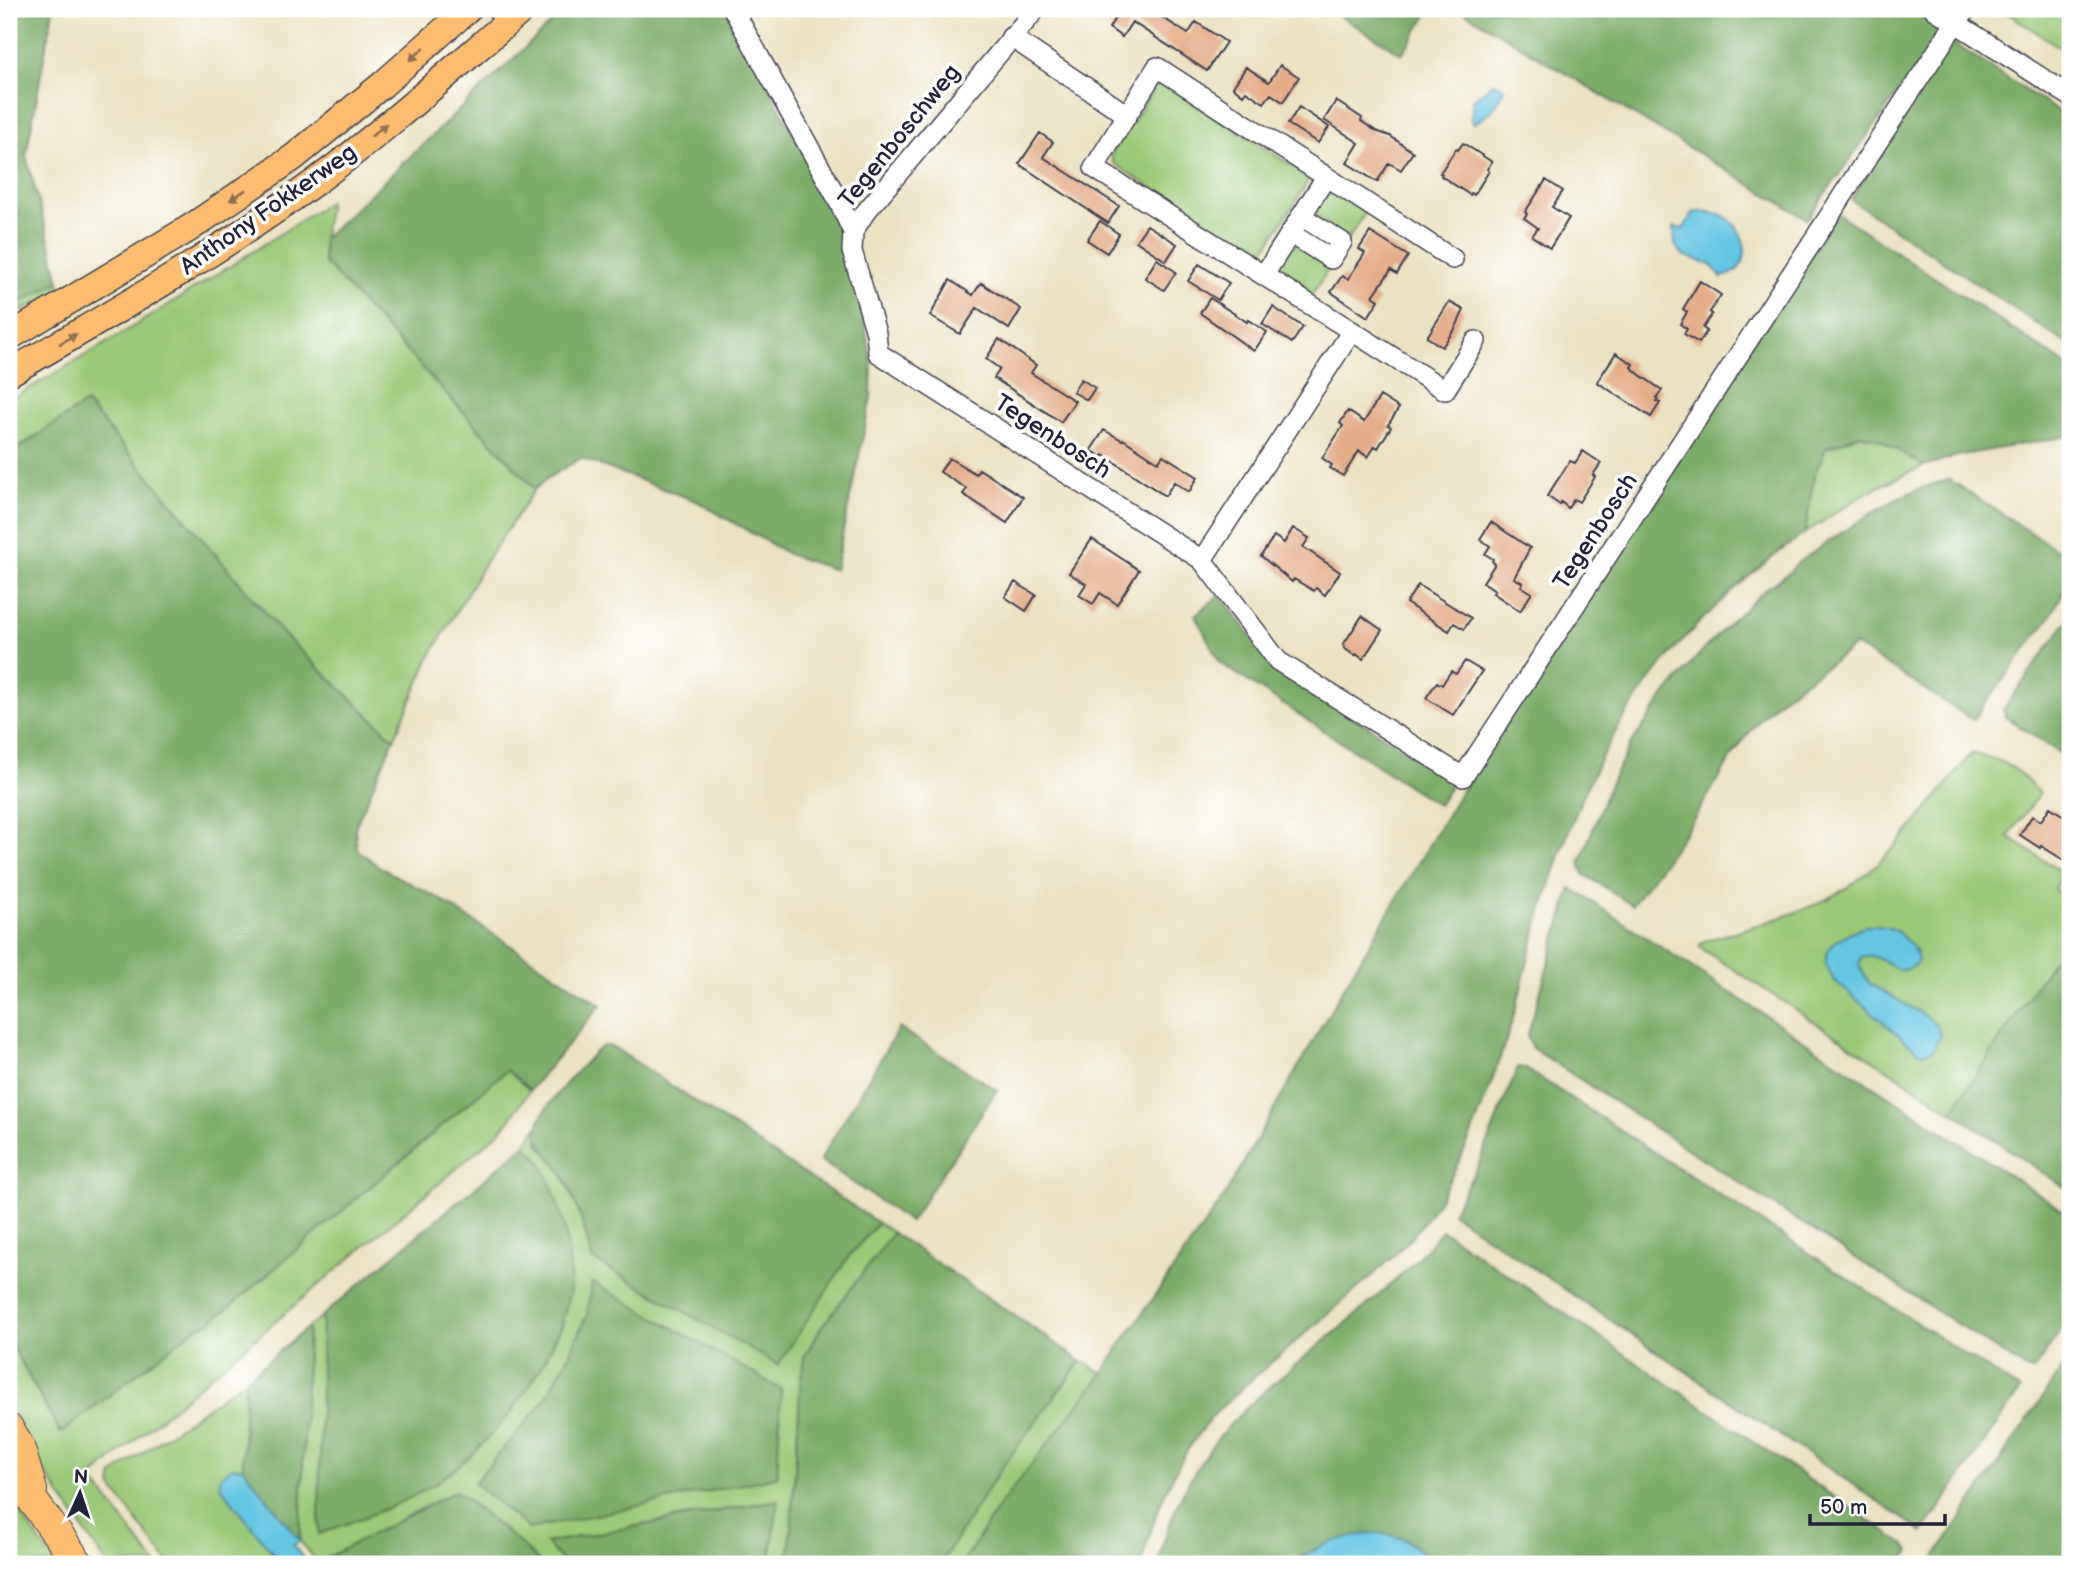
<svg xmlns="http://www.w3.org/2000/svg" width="2079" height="1573" font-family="'Balsamiq Sans',sans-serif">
<rect width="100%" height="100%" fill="#fff"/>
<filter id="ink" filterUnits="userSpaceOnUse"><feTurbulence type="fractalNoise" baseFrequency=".0143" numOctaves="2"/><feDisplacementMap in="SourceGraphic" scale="14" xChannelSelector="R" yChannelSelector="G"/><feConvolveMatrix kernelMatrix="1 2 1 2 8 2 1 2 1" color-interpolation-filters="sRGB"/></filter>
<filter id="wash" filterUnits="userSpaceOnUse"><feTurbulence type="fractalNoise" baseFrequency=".00686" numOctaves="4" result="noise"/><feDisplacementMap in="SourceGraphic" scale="28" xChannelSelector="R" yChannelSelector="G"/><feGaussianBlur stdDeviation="1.57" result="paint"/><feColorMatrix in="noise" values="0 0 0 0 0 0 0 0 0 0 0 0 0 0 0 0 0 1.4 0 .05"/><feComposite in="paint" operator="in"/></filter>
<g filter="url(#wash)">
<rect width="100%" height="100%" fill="#ebe2c1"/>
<path fill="#9ac977" stroke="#5e7659" stroke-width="2" fill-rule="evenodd" d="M2001,9H2070V54Z
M1161,82L1165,83L1306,175L1308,179L1306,185L1262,254L1256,256L1113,163L1111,155L1157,84Z
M1336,190L1368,209L1347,241L1312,212L1324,193Z
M329,202L323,239L324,262L535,489L484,564L431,655L394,739L286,637L86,403L9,454V400C118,338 224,271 329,202Z
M1298,244L1331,265L1310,298L1281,278L1278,266L1289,247Z
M59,282L62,291L9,317V308Z
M1860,434L1879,439L1924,466L1869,491L1805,533L1814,475L1826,448Z
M1972,753L2000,761L2015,769L2040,793L2008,837L2062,872L2054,889L2070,899V967L2056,959L2053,960L1952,1111L1699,947L1702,942C1744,928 1789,918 1829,898C1889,868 1930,803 1972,753ZM1905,940L1916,952L1917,962C1896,985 1885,949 1861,957L1859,965L1869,983L1927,1017L1925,1053L1917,1050L1834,980L1826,965Z
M507,1070L530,1090L508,1122L495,1136L91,1477L156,1564H107L58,1492L9,1415V1341L60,1432L196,1328L207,1324L227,1309Z
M538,1126V1142L561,1171L583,1221L592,1259L778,1364L849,1256L878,1223L893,1233L821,1328L804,1357L801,1379L790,1544L786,1564H770L777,1500L546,1543L565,1564H541L522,1546L456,1491L323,1561L325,1564H319L300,1541L308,1327L322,1316L319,1534L392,1505L435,1483L511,1413L542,1364L563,1324L538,1157L524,1146ZM587,1315L529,1529L475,1482L542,1404L567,1360Z
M1081,1361L1103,1373L999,1506L962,1564H940L1002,1467Z
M245,1380L243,1468L233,1467L221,1486L281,1564H169L111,1486L113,1474Z
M9,1498L56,1564H21L9,1546Z"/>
<path fill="#7bad68" stroke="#4e6852" stroke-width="2" d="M9,9H53L26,156L51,247L59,282L9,308V248L15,234L9,196Z
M566,9H728L829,202L843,232L860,298L872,364L871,398L835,570L790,555L696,501L581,458L548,478L535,489L324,262L323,239Z
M1328,9H1431L1402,54Z
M1459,9H1922L1937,18L1940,35L1807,219Z
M1950,41L2070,119V346L1851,200Z
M1837,213L2070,367V436L1956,456L1924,466L1879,439L1860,434L1826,448L1814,475L1805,533C1735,583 1671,643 1625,716C1582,784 1556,862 1534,938C1526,965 1521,992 1513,1018C1508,1036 1501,1054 1495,1072C1478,1120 1460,1167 1432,1210C1410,1244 1380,1269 1349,1296C1316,1325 1281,1353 1248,1383C1236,1394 1223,1405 1212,1417C1175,1459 1155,1512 1141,1564H962L999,1506L1103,1373L1120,1346L1225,1195L1348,980L1475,768Z
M86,403L286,637L394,739L355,827L357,849L381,868L438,898L601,1005L530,1090L507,1070L227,1309L207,1324L196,1328L61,1433L9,1341V454Z
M1950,480L2070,558V580L2050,617L1973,720L1855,645C1826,670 1791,686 1765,714C1734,747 1714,788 1689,826C1671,853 1652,879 1632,905L1584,874L1580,863L1610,784L1632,742L1663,698L1701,652L1730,622L1767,588L1790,572L1796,564C1839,535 1898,489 1950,480Z
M1220,595L1275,667L1454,781L1438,805L1220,663L1195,615Z
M2070,617V760L2007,718L2003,710Z
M1571,888L2070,1215V1317L2033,1371L2028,1370L1532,1048L1527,1037Z
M2056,959L2070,967V1191L1952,1111L2053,960Z
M899,1028L997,1090L910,1222L820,1160Z
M603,1046H608L616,1049L878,1223L849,1256L778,1365L592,1259C585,1229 576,1200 562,1173C554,1157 534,1147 538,1127C542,1105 581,1068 596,1051Z
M1518,1067L1526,1069L2020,1390L1923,1532L1452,1213L1478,1166Z
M524,1146C528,1149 533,1152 536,1156C548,1169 563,1218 566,1236C569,1255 572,1275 569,1294C557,1364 494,1443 436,1483C401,1506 358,1519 319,1534L322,1316Z
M1442,1230L1905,1545L1910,1551L1901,1564H1432L1414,1545L1405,1539L1304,1555L1295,1564H1158C1166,1529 1181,1492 1201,1462C1225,1424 1260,1395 1293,1367C1344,1324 1400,1283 1442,1230Z
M893,1233L1081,1361L1002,1467L940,1564H786L790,1544L801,1379L804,1357L821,1328Z
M592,1282L781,1389L777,1477L529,1529L474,1483L542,1404L567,1360L587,1315Z
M308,1327L300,1541L243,1468L245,1380Z
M2070,1357V1564H1930Z
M456,1491L523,1546L541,1564H325L322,1560Z
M778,1500L770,1564H565L546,1543Z"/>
<path fill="#65c6e3" stroke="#44748f" stroke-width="2" d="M1493,83L1504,88C1499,105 1489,115 1474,123L1471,121L1473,100Z
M1704,211C1712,213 1720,213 1726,217C1742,228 1753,255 1737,270C1733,275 1727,275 1722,277L1711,265L1683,255L1675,245L1674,227L1683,229L1693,213Z
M1865,926C1874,926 1886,925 1894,930C1905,936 1916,949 1918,961C1895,986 1885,949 1861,957L1859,965L1869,983L1927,1017L1937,1026L1940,1036L1933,1050L1925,1053L1917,1051L1834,980C1831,975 1827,969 1826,964C1823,943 1850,932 1865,926Z
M233,1467L243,1468L300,1541L293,1545L308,1564H281L221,1487L220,1477Z
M1372,1533C1401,1534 1414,1542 1432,1564H1295C1316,1543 1344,1538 1372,1533Z"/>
<g id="blocks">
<path fill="#e4ae89" d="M1112,9H1149L1188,34L1196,22L1226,42L1207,71L1132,22L1122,37L1109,28L1118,13Z
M1280,65L1299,77L1283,102L1271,94L1264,103L1246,91L1243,95L1233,87L1246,67L1269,82Z
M1336,101L1362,118L1361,121L1376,131L1390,136L1413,152L1401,170L1389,163L1377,182L1347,163L1359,143L1324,120Z
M1299,107L1329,127L1318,143L1288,124Z
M1040,133L1053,142L1043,157L1119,206L1108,223L1019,164Z
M1463,143L1492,162L1487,169L1489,171L1474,195L1471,193L1470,195L1441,176L1442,174L1440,173L1456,149L1458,150Z
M1546,180L1563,191L1552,207L1569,218L1550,248L1532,236L1538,228L1524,218L1527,214L1525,212Z
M1100,221L1119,234L1107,253L1087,240Z
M1147,225L1177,244L1166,261L1136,241Z
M1370,232L1408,256L1397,274L1391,270L1373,296L1379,300L1368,317L1331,292L1342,276L1348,279L1365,253L1359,249Z
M1157,259L1176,272L1164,290L1145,278Z
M1199,264L1229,283L1218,300L1188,281Z
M950,280L973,295L981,283L1021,309L1009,329L977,308L960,334L930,316Z
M1700,281L1721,295L1710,312L1712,314L1703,328L1707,331L1699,343L1684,334L1687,329L1680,324L1687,312L1683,309Z
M1210,298L1247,322L1248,320L1267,332L1254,351L1200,313Z
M1449,302L1464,310L1455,329L1442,347L1427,337Z
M1273,307L1303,327L1292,343L1262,324Z
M999,339L1036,365L1031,373L1075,401L1061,422L994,378L1000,369L986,359Z
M1616,353L1633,364L1631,367L1640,375L1662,390L1656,398L1658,399L1656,401L1660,403L1651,417L1597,382Z
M1081,379L1095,388L1087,400L1073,392Z
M1380,396L1399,408L1388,425L1391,427L1378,448L1375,446L1368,457L1359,451L1343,476L1330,468L1332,465L1322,458L1343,426L1340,423L1348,411L1364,422Z
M1104,430L1122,440L1123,439L1158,462L1163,455L1198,477L1189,492L1174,482L1165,496L1104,455L1102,457L1091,450Z
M1583,451L1601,463L1593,475L1595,477L1579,502L1574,499L1568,508L1561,502L1560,505L1547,496L1570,461L1575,463Z
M949,458L976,474L979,469L1023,497L1007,523L963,494L967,489L940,472Z
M1491,522L1530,548L1514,578L1523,583L1521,586L1532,593L1520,611L1493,593L1495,590L1483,582L1495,564L1492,561L1493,559L1485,554L1490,546L1480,539Z
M1293,528L1309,538L1303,547L1340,572L1325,595L1316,588L1314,591L1294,579L1292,582L1261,556L1274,536L1284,543Z
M1092,539L1139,570L1117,604L1100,593L1093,604L1079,595L1086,584L1069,573Z
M1015,582L1036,595L1026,611L1005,597Z
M1418,585L1471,618L1464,629L1454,623L1449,631L1406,603Z
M1362,616L1382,630L1363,659L1356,654L1355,656L1344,648L1345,646L1343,645Z
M1465,661L1482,671L1453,715L1426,698L1437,682L1442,685L1451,671L1456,674Z
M2050,807L2070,820V864L2041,846L2040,848L2020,835L2032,816L2041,821Z"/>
</g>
</g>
<g filter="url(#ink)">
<use href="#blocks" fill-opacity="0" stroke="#403f4f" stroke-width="2"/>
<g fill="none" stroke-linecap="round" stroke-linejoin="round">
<defs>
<path id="minor" d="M496,9L510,20
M733,9L836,196L853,232
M1036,9L864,214L853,232L852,251L876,333L878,353L1202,560L1352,331
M1934,9L2070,96
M1011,37L1127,115
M1290,233L1331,259L1342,242L1301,216
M1453,259L1157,67L1094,168L1445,390L1476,341
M1264,275L1326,177
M1202,560L1278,661L1463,777L1956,22L1967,9"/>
<path id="major" d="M9,337L190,228L294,157L382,85L468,9
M9,373C113,313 218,253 315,182C387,129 455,67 523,9"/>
<path id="highway" d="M9,1429L19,1446L32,1490
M9,1468L79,1564"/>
</defs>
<use href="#minor" stroke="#403f4f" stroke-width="22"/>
<use href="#major" stroke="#403f4f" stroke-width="29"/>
<use href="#highway" stroke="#403f4f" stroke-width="32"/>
<use href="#minor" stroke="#fff" stroke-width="19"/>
<use href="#major" stroke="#fdbc6f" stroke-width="26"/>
<use href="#highway" stroke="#fdbc6f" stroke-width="30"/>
</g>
<defs><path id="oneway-solid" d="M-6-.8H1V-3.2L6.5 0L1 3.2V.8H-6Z" transform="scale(1.75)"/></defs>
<g fill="#906f55">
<use href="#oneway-solid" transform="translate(417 54) rotate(138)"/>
<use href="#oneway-solid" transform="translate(379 130) rotate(-39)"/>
<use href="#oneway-solid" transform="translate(238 195) rotate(146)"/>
<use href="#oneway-solid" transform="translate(68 339) rotate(-30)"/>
</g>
</g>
<g text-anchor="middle" stroke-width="7" stroke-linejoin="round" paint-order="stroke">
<g font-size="24" fill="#22223b" stroke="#fff">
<text transform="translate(899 136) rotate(-51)" y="8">Tegenboschweg</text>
<text transform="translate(268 209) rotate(-35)" y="8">Anthony Fokkerweg</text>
<text transform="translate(1053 436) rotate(33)" y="8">Tegenbosch</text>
<text transform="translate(1595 531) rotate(-57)" y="8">Tegenbosch</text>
</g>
</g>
<rect width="2079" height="1573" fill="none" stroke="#fff" stroke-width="35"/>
<g transform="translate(80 1493) rotate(3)" stroke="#ffffff" stroke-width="5" paint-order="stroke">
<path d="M0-5L12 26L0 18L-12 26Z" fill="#22223b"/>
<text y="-10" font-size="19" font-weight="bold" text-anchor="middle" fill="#22223b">N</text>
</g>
<path d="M1810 1514v10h135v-10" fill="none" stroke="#22223b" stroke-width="3.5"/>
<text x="1820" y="1514" font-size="21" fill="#22223b" stroke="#ffffff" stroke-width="5" paint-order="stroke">50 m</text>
</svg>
